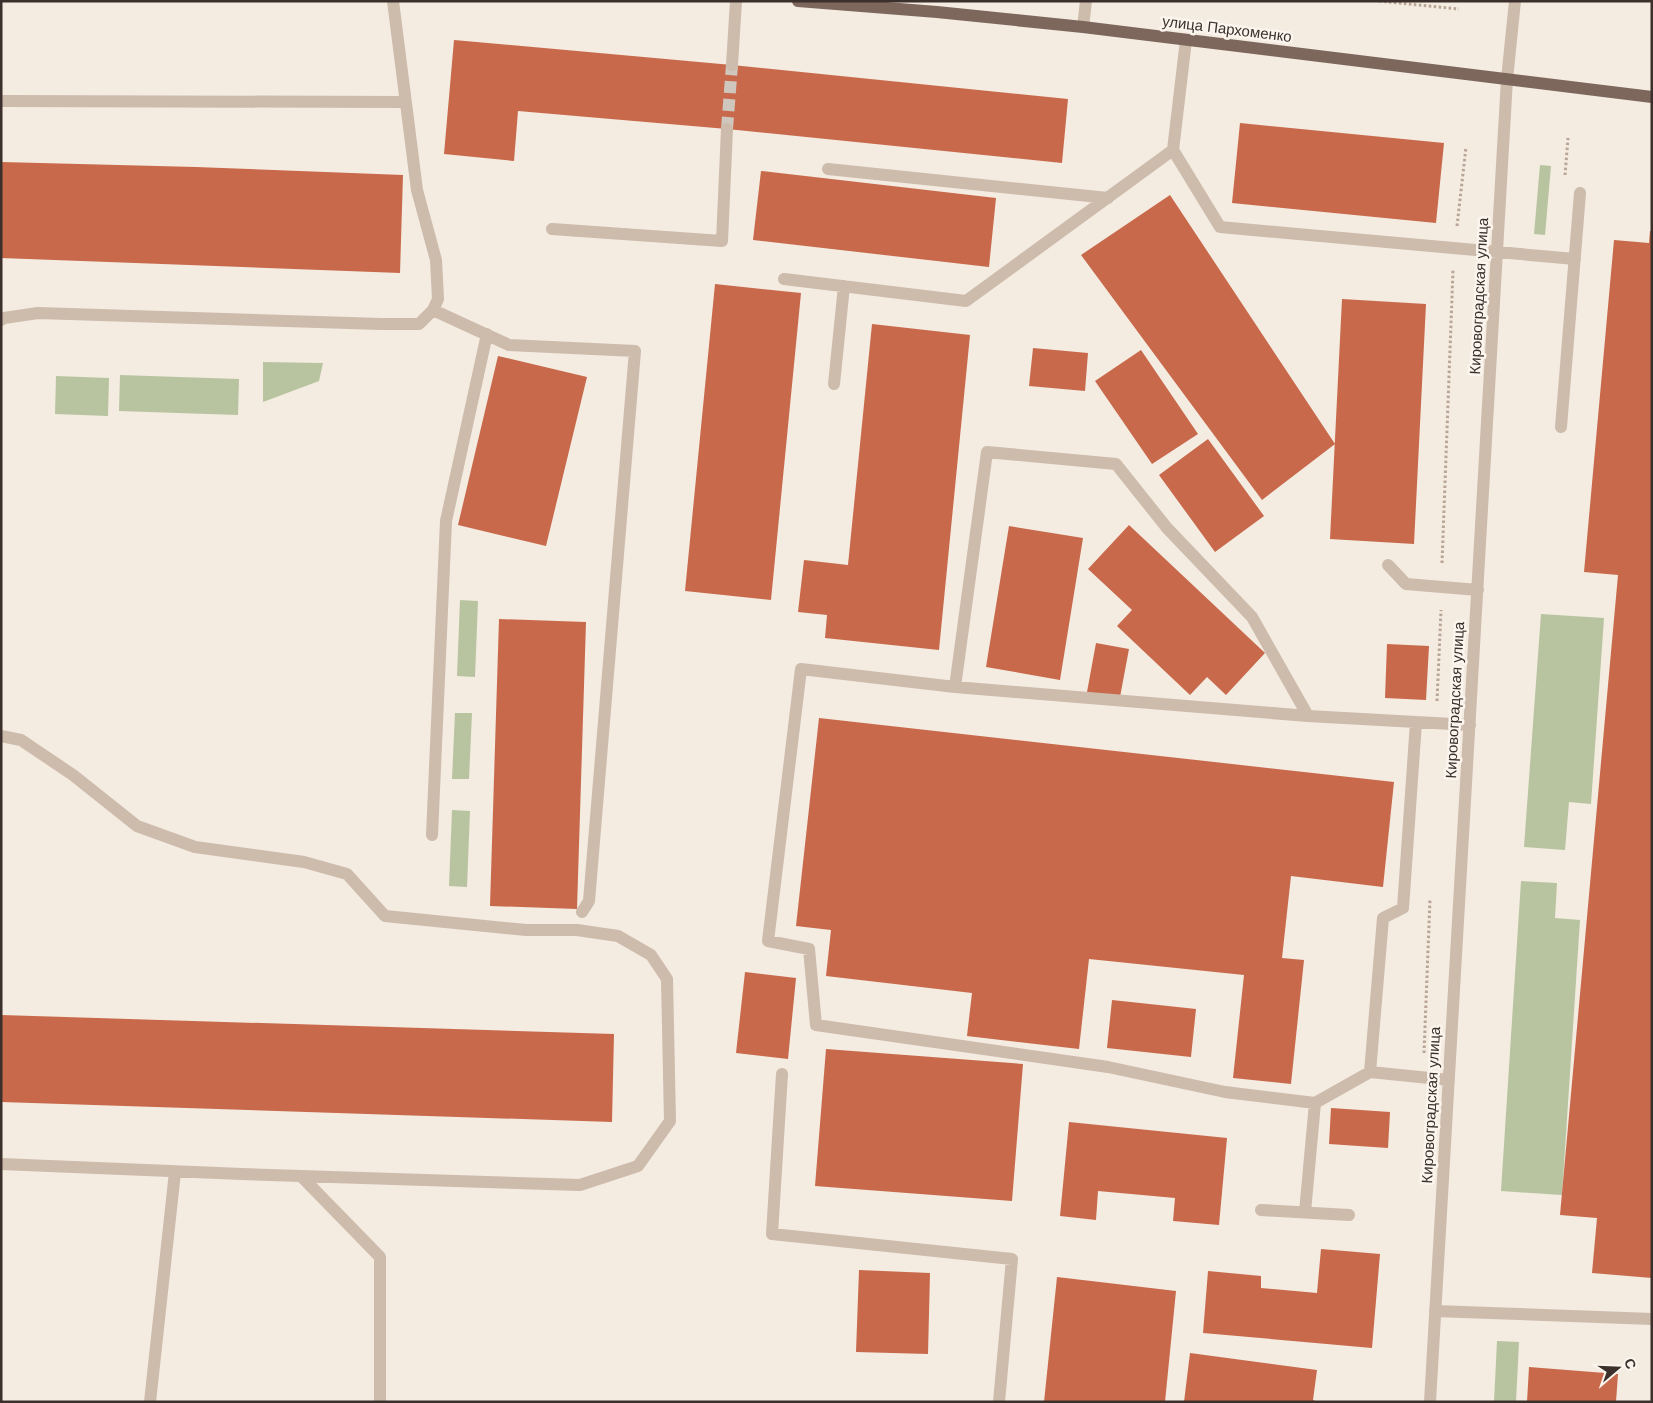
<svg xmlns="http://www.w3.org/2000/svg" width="1653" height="1403" font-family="Arial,sans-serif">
<rect width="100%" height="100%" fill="#f4ebe1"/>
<path fill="#b8c4a0" d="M1540,165L1551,166L1545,235L1534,234Z
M263,362L323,363L319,381L263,402Z
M120,375L239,379L238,415L119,411Z
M56,376L109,378L108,416L55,414Z
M460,600L478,601L475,677L457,676Z
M1541,614L1604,618L1591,804L1569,802L1565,850L1524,847Z
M455,713H472L469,779H452Z
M452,810L470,811L467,887L449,886Z
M1521,881L1557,883L1555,918L1580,920L1562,1195L1501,1191Z
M1497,1341L1519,1342L1516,1402H1494Z"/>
<path fill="#c8694b" d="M454,40L732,65L1068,99L1062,163L727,129L518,111L514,161L444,154Z
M1240,123L1444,143L1436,223L1232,203Z
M1,162L196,167L403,175L400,273L1,258Z
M761,171L996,198L989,267L753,240Z
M1170,195L1335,444L1262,500L1081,255Z
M1650,231H1652V1278L1592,1273L1597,1218L1560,1215L1618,575L1584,572L1614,240L1649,243Z
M715,284L801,293L771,600L685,591Z
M1342,299L1426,304L1414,544L1330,539Z
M872,324L970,335L939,650L825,638L827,615L798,612L804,560L848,565Z
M1033,348L1088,353L1085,391L1029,386Z
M1141,350L1198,434L1152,464L1095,381Z
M498,356L587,377L546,546L458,525Z
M1208,439L1264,516L1215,552L1159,475Z
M1129,525L1265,653L1226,695L1207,677L1190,695L1117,626L1132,610L1088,569Z
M1009,526L1083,538L1060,680L986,667Z
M499,619L586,622L577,909L490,906Z
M1096,643L1129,649L1120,697L1087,692Z
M1387,644L1429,646L1426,700L1385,698Z
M819,718L1394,782L1383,887L1291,876L1282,958L1304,960L1291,1084L1233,1078L1244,975L1089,959L1079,1049L967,1036L972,993L826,976L831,930L796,926Z
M745,972L796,978L788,1059L736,1053Z
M1112,1000L1196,1009L1191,1057L1107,1048Z
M1,1015L614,1034L612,1122L1,1102Z
M826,1049L1023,1064L1012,1201L815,1186Z
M1331,1108L1390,1112L1388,1148L1329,1144Z
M1069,1122L1227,1138L1219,1225L1173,1221L1175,1198L1098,1191L1096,1220L1060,1216Z
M1321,1249L1380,1254L1372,1348L1203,1333L1208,1271L1261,1276V1288L1317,1293Z
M859,1270L930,1273L928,1354L856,1352Z
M1057,1277L1176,1291L1165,1402H1044Z
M1190,1353L1317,1370L1313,1400L1317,1402H1184Z
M1529,1367L1618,1374L1616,1402H1527Z"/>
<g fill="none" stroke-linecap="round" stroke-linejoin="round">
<path stroke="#cfc6bd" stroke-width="12" stroke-dasharray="12 6" stroke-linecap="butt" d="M727,129L732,65"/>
<path stroke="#b9a596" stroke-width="3" stroke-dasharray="2.5 2.5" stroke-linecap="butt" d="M1379,1L1459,9
M1565,175L1568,138
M1457,226L1466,147
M1442,563L1453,270
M1437,701L1441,610
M1424,1053L1430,899"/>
<path stroke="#cdbbac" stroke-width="12" d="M1083,27L1086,1
M1186,40L1173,150L1220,227L1575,259
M732,65L736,1
M1,101L406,102
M828,169L1108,198
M552,229L722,241L727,129
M784,279L966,301L1173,150
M433,310L509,345L635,351L589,901L582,912
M1,320L4,318L38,313L381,324H419L433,310L438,299L436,260L417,190L393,1
M834,384L844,286
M1561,427L1580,193
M1388,565L1406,584L1478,590
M955,687L987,452L1116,464L1167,528L1252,617L1308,716L1470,725
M1308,716L955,687L801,669L768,941L809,949L816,1025L1108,1067L1225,1092L1315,1103L1370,1072L1449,1080
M1,736L21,740L73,775L137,826L195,847L304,862L347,874L385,916L526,930H577L618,936L651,955L667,979L670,1121L638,1166L580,1185L242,1174L1,1164
M432,835L446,521L487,334
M1370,1072L1383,918L1403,908L1416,722
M782,1074L772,1234L1012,1259L999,1402
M301,1176L380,1257V1402
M1261,1210L1349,1215
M1305,1212L1315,1103
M1435,1311L1652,1319
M150,1402L175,1172
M1430,1402L1507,79L1515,1"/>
<path stroke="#7d675c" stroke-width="12" d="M798,1L937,12L1083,27L1652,97"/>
</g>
<g text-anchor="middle" stroke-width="5" stroke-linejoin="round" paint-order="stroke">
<g font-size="15" fill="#3b302b" stroke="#fbf5ee">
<text transform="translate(1227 29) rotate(7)" y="5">улица Пархоменко</text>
<text transform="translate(1479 296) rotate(-87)" y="5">Кировоградская улица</text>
<text transform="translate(1455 700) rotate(-87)" y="5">Кировоградская улица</text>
<text transform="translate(1431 1105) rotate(-87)" y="5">Кировоградская улица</text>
</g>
</g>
<rect width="1653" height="1403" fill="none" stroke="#3b302b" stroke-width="5"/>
<g transform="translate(1618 1368) rotate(71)" stroke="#fbf5ee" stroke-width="4" paint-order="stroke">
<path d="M0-4L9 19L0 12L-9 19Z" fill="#3b302b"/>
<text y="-8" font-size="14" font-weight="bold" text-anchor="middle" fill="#3b302b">С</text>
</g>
</svg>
